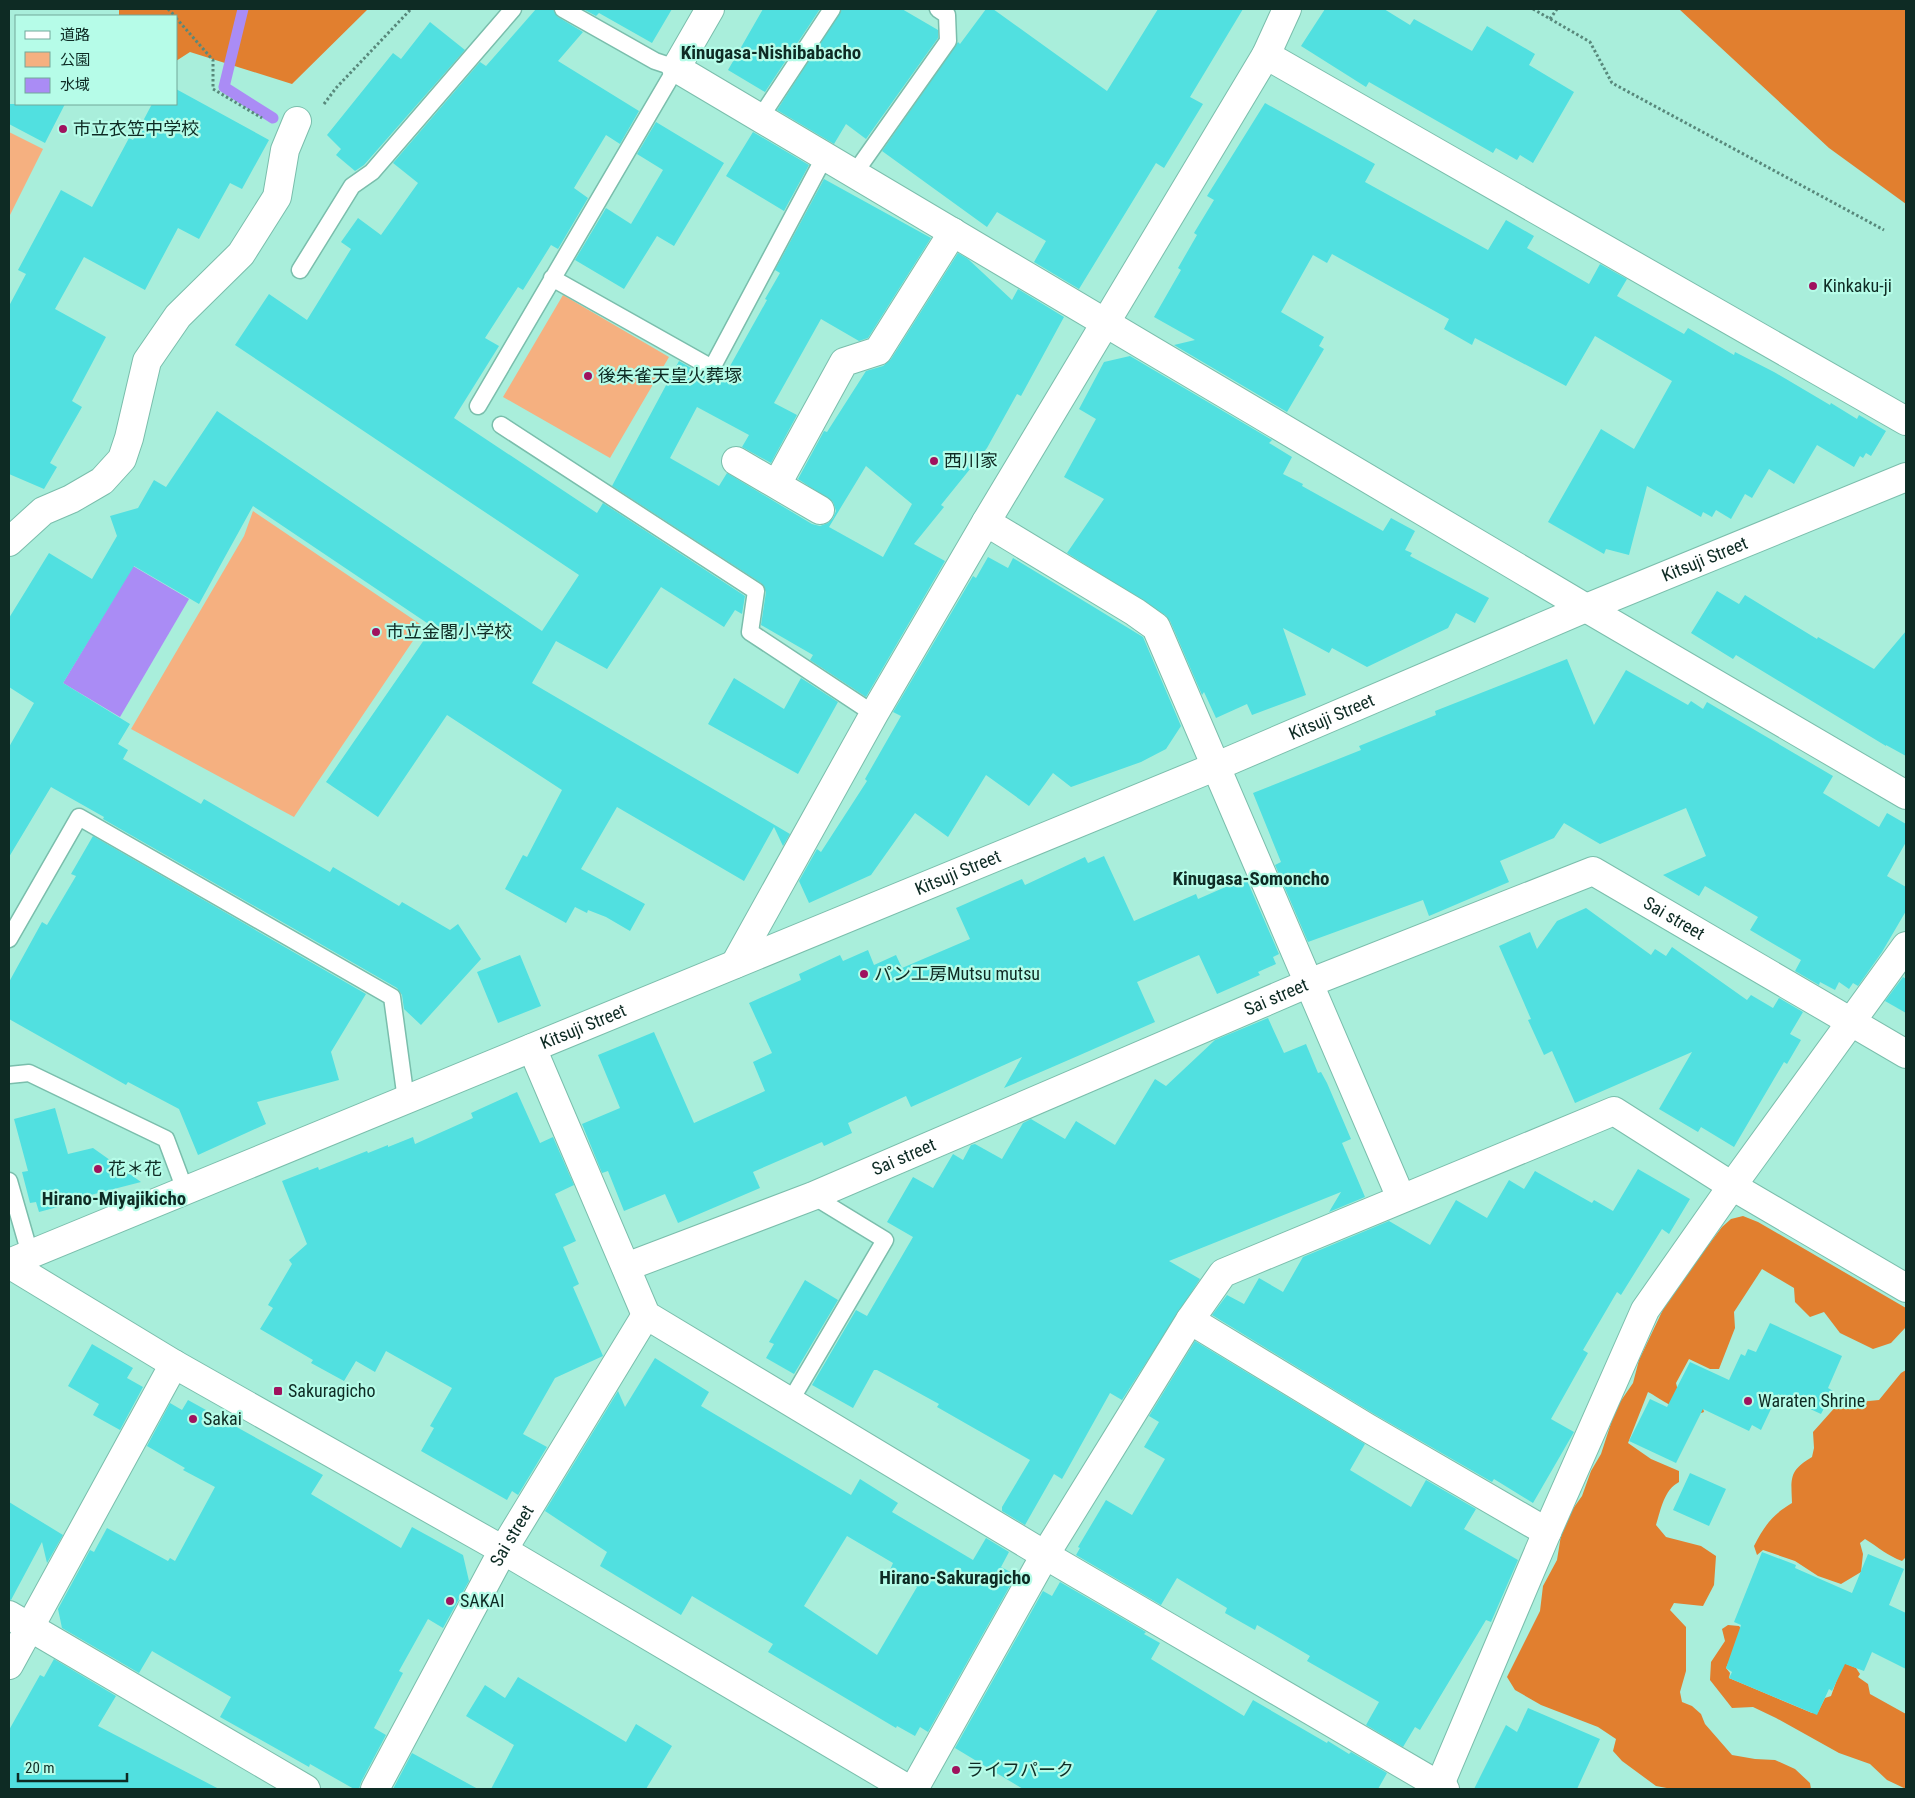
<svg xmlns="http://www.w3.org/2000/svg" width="1915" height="1798" font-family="'Roboto Condensed','Noto Sans JP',sans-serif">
<rect width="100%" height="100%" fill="#a9eedb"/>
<path fill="#f5b080" d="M9,132L43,149L9,217Z
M563,295L669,357L610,458L503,397Z
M253,511L423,626L294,817L131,729L244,536Z"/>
<path fill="#e17f2f" d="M119,9H368L292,84L190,52L176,61V16H119Z
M1679,9H1906V204L1829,148Z
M1743,1216L1758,1222L1906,1308V1327L1891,1343L1873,1349L1840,1333L1824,1312L1810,1317L1795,1302L1794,1288L1762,1269L1734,1312L1735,1328L1719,1369H1710L1689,1359L1676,1383L1677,1387L1702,1405L1704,1412C1686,1419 1663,1400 1648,1392L1628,1443L1651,1459L1679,1471V1482C1664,1490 1661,1509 1656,1525L1666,1537L1701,1546L1716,1556L1714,1585L1703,1606L1674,1603L1670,1610L1686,1627V1671L1680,1692L1682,1702L1692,1706L1701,1714L1705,1724L1732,1755L1755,1759L1775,1760L1795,1769L1810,1783L1811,1789H1672L1656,1786L1622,1761L1613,1751L1616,1739L1598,1727L1541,1705L1515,1690L1507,1677L1540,1611L1543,1586L1557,1560L1562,1529L1570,1513L1582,1496L1591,1471L1601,1454L1616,1408L1633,1383L1639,1360L1669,1297L1722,1227L1731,1219Z
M1906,1370V1557L1902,1561C1888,1556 1878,1547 1865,1539L1860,1543L1863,1554L1861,1572L1841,1584L1818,1576L1795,1561L1763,1550L1757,1555L1754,1546C1765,1525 1772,1515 1792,1503C1791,1477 1789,1471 1812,1457L1814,1448L1813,1432L1838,1404L1879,1400L1901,1373Z
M1728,1625L1739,1626L1743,1631L1726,1668L1730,1673L1729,1678L1812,1713L1818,1712L1825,1698L1831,1696L1839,1674V1661L1856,1668L1860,1674L1858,1677L1868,1684L1870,1694L1906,1714V1789L1887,1780L1870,1764L1839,1753L1776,1718L1753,1707L1732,1708L1710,1680L1711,1662L1725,1641L1722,1629Z"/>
<path fill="#aa8cf5" d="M133,566L189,599L120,717L63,683Z"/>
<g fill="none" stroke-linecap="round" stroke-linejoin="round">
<path stroke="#aa8cf5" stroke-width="11" d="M243,9L224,87L273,118"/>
</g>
<path fill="#51e0e0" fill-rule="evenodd" d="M536,9H553L558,17L583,32L558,61L639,111L620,144L606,135L574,188L588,198L558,249L551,245L523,290L518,287L485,338L499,346L454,418L597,513L603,503L745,596L742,614L735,610L724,627L661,587L607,669L556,641L532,683L790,834L783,846L774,827L744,881L617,807L581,869L645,904L630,931L606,917L588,910L587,913L575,907L566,923L505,889L523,855L527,857L562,790L447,715L378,817L326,782L433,627L253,506L199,604L134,566L63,683L130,724L118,744L128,750L123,759L201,804L204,799L330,872L333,867L399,906L402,902L450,930L458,924L481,959L421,1025L404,1009L402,995L397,988L103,819L104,817L51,787L9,857V747L34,703L9,687V618L49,553L92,579L117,536L110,516L138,508L154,480L166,487L217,411L542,631L579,575L235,345L269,294L307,320L351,249L341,242L358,218L381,235L418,183L393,163L480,62L486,66Z
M583,9H672L652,43L599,13L596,16Z
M763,9H820L765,92L728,70Z
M842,9H902L938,30V38L866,139L846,124L834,144L777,110Z
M986,9H993L1107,91L1158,9H1243L1190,97L1203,104L1164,168L1156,163L1079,289L1034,262L1046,241L997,212L987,227L882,151L958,42L960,44Z
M1325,9H1384L1410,25L1414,19L1472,51L1487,26L1535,54L1529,65L1574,92L1533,163L1520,155L1517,160L1496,148L1493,153L1369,82L1366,87L1301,46Z
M430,22L465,50L364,165L355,171L336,155L341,149L327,135L393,53L401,59Z
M176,89L269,140L242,189L230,183L199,239L178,228L145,290L84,257L55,309L106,337L72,401L82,407L50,463L57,467L44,489L9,474V306L26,274L18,270L61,190L92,207L129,138L133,140L152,104H176Z
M1265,103L1375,164L1365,182L1488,250L1506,220L1534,236L1527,248L1589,284L1600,264L1627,279L1617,296L1684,334L1688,328L1734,355L1735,352L1774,372L1830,405L1831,403L1857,419L1859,415L1886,431L1871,456L1866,453L1863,458L1860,456L1854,467L1817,445L1794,484L1769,469L1752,498L1745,494L1731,519L1716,510L1712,517L1703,512L1701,517L1647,486L1629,555L1606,549L1604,554L1548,522L1601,429L1634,449L1672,381L1595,336L1566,386L1475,338L1472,345L1444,329L1449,319L1332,254L1327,263L1313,255L1281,312L1324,337L1319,346L1324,349L1287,412L1174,345L1195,340L1154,317L1181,270L1178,268L1197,235L1194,233L1214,200L1207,196Z
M9,104H65L45,143L9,124Z
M656,122L724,163L674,246L657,236L624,289L575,260L606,208L631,224L663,170L637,154Z
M753,132L809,165L784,211L726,176Z
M824,179L931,238L868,338L859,341L821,319L774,403L797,415L771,463L742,447L749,435L697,407L670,458L719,486L727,473L812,524L820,526L828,523L833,518L836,511L833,502L798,479L824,431L827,432L866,371L883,366L891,359L958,253L968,259L1012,300L1018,289L1064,317L1021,396L1017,394L987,448L941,505L944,507L914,544L945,561L866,697L810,660L813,655L761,625L766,592L761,583L612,486L679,361L707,377L721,381L725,375L767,300L765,299L780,273L775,270ZM866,466L912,504L883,557L829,527Z
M1130,356L1272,440L1269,443L1292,457L1283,474L1303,484L1302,486L1383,531L1391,518L1415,531L1405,550L1412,553L1410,556L1489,598L1475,623L1456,613L1448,628L1367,667L1332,648L1329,653L1283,628L1306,695L1252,715L1247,704L1216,718L1204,692L1202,695L1170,621L1165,615L1067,553L1104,499L1064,477L1096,419L1079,409L1104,362Z
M988,557L1008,568L1013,558L1143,637L1181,726L1166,749L1141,762L1071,787L1053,773L1029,806L986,775L948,837L915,813L871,875L809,903L799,881L817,849L821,852L867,781L865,779L901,716L893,712L973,576L976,578Z
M1717,591L1739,604L1745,595L1817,639L1818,637L1874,669L1906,631V756L1886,745V746L1736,655L1733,659L1691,633Z
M1567,659L1594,725L1626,670L1688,705L1691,701L1703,709L1707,702L1833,776L1823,793L1879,827L1887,813L1906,824V842L1887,876L1906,887V911L1882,952L1858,986L1853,983L1849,989L1839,982L1835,990L1820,982L1819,985L1795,971L1801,960L1750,930L1758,917L1705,886L1699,896L1663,875L1706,856L1686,808L1600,844L1564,823L1554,838L1500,861L1509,882L1429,916L1423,900L1308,942L1275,865L1281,862L1253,793L1361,750L1359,746L1436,715L1435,711Z
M734,678L784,709L801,678L838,702L798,774L708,724Z
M93,836L366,994L331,1052L339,1080L257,1102L266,1124L198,1155L179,1109L128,1082L126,1085L9,1019V982L42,922L47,925L76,876L71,874Z
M1104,856L1134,921L1196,894L1198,899L1246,878L1279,954L1273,957L1276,964L1258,972L1260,975L1217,994L1199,955L1137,982L1155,1022L1080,1055L1004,1088L1022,1057L911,1107L906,1096L848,1123L852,1133L824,1146L822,1142L753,1172L760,1188L678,1223L665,1194L624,1211L608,1171L602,1173L582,1124L620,1108L598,1055L654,1032L694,1123L765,1091L753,1062L772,1053L749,1003L801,980L799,974L840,955L843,961L868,950L874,965L896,955L902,968L970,939L956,908L1022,879L1025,885L1085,857L1088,863Z
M1586,908L1651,955L1655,949L1666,956L1672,947L1747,1000L1751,995L1773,1008L1779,998L1803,1012L1790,1034L1801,1040L1787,1064L1784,1062L1734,1147L1701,1127L1698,1132L1659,1109L1692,1052L1575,1103L1552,1051L1544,1055L1528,1020L1531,1019L1499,946L1530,932L1537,949L1557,921Z
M520,955L541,1006L498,1023L477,972Z
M1903,977L1906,979V1013L1885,1001Z
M1268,1018L1284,1053L1306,1044L1318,1073L1321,1072L1327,1083L1351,1139L1342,1143L1365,1197L1329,1212L1341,1192L1169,1261L1200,1279L1122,1400L1110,1393L1062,1479L1054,1474L1025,1525L1002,1511V1507L1030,1460L937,1407L939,1404L877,1370H874L853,1408L812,1385L856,1310L867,1316L913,1237L887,1222L913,1177L933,1188L953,1154L963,1160L971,1145L975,1144L1002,1159L1023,1123L1031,1119L1065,1139L1076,1121L1115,1145L1155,1079L1166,1086L1215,1040Z
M517,1092L540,1143L553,1137L574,1185L555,1194L576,1241L563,1247L579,1284L573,1287L603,1356L555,1378L523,1434L547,1447L518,1495L512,1491L507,1500L421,1451L434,1428L430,1426L452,1388L386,1351L375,1372L356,1361L344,1381L311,1363L313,1360L260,1329L273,1308L268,1305L292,1264L289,1260L307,1244L282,1181L318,1167L319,1170L367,1151L368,1153L388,1145V1147L413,1137L415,1144L473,1118L471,1113Z
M55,1108L68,1154L93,1148L141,1182L79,1198L80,1201L39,1212L36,1202L30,1203L22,1172L28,1171L14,1119Z
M1638,1169L1690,1199L1669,1234L1662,1229L1621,1295L1617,1292L1583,1350L1588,1353L1551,1419L1574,1432L1533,1503L1494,1479L1492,1482L1374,1414L1212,1315L1227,1295L1244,1304L1259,1278L1283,1292L1303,1257L1389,1221L1430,1245L1456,1200L1487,1218L1509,1180L1524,1189L1535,1171L1592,1203L1594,1200L1613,1211Z
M805,1280L838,1300L794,1374L766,1358L774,1344L769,1342Z
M1770,1323L1842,1356L1828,1388L1833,1391L1821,1414L1778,1394L1761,1430L1752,1425L1749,1431L1703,1409L1676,1463L1629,1441L1650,1399L1667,1407L1690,1362L1729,1380L1741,1354L1745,1356L1748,1349L1756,1352Z
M1195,1341L1365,1444L1350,1470L1411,1507L1426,1480L1476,1509L1464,1529L1518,1560L1491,1622L1486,1620L1420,1730L1415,1727L1403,1747L1366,1725L1379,1702L1307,1661L1310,1656L1257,1625L1255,1630L1225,1613L1227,1608L1177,1578L1161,1605L1076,1555L1080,1548L1078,1547L1106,1500L1132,1515L1165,1459L1144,1447L1159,1422L1149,1416Z
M92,1344L133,1368L127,1378L143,1387L120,1430L93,1415L99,1404L68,1386Z
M655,1358L709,1392L701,1406L851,1495L860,1479L898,1503L892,1512L973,1560L986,1538L1009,1552L1001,1567L1016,1575L928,1732L920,1727L915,1736L897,1726L896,1728L768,1652L773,1644L692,1596L681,1615L600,1566L607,1552L545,1511L618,1391L625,1407ZM847,1536L893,1563L890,1570L917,1587L877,1655L804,1606Z
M188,1400L323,1475L311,1494L401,1548L412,1527L463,1555L469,1581L443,1628L428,1619L399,1671L403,1673L374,1728L386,1735L361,1782L359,1789H354L310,1764L309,1767L220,1717L231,1697L152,1651L139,1673L62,1628L58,1609L90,1550L94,1552L107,1528L168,1561L170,1558L175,1561L215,1487L183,1470L185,1468L147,1446L170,1403L182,1410Z
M1690,1473L1726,1489L1709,1526L1673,1510Z
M9,1502L63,1535L47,1563L42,1542L11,1600L9,1599Z
M1762,1552L1796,1565L1795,1568L1852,1593L1868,1554L1904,1569L1889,1605L1906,1613V1669L1872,1652L1864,1671L1845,1664L1832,1691L1829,1689L1817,1715L1729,1678L1732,1672L1726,1668L1741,1625L1734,1622Z
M1060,1582L1146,1632L1144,1634L1160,1643L1151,1659L1244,1716L1253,1700L1327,1743L1328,1741L1349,1754L1351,1752L1387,1773L1378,1789H1023L955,1748L1043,1591L1052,1596Z
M54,1659L116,1696L98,1726L219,1789H9V1730L40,1675L44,1677Z
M518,1677L626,1742L636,1724L672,1746L646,1789H491L514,1745L466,1716L485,1685L505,1698Z
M1528,1708L1600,1739L1577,1789H1474L1506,1725L1517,1732Z
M412,1753L478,1789H393Z"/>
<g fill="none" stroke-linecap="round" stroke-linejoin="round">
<defs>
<path id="lane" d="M760,118L832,9
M854,174L948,41L947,15L938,9
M300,270L352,186L372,172L513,9
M552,278L712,368L825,156
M478,406L676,68L655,61L563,9
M501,425L756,591L750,632L874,714
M9,939L79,817L392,997L406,1100
M9,1075L29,1073L166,1139L185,1190
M9,1181L30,1254
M791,1400L885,1240L813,1196"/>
<g id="street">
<path d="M1266,55L1906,421"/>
<path d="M736,461L820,510"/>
<path d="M777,484L844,362L878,351L953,232"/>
<path d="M986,522L1135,612L1156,627L1401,1198"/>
<path d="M9,542L43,511L71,499L102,481L122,459L129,438L147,361L178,316L241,254L277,197L285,150L297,121"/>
<path d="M1586,608L1906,795"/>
<path d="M735,964L874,714L986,522L1266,55L1287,9"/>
<path d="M532,1048L646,1315L1045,1555L1445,1789"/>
<path id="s1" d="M626,1267L813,1196L1309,983L1593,871L1906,1054"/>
<path d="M1190,1320L1366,1427L1547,1532"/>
<path d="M9,1615L306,1789"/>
<path d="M9,1665L174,1364"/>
<path id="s2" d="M375,1789L503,1550L646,1315"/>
<path d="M914,1789L1045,1555L1190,1320L1223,1273L1614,1111L1732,1186L1906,1288"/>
<path d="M1438,1789L1547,1532L1645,1310L1732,1186L1906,946"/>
</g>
<path id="secondary" d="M710,9L676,68L1586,608
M9,1264L174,1364L503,1550L908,1789"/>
<g id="primary">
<path id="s3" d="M9,1263L1217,766L1586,608L1906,477"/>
</g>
</defs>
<use href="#lane" stroke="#7abeac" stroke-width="19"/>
<use href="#street" stroke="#7abeac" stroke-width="30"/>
<use href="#secondary" stroke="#7abeac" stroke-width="30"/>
<use href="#primary" stroke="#7abeac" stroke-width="30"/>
<path stroke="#58887b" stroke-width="3" stroke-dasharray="2.5 2.5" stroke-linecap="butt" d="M168,9L175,16
M1533,9L1590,42L1612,83L1884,230
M176,18L213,60V89L262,118
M1550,19L1557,9
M324,104L336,88L411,9"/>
<use href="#lane" stroke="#fff" stroke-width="16"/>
<use href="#street" stroke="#fff" stroke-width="28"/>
<use href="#secondary" stroke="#fff" stroke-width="28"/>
<use href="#primary" stroke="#fff" stroke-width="28"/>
</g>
<g fill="#9f135e" stroke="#b6fce8" stroke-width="2">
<circle cx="63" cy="129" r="5"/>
<circle cx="1813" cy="286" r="5"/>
<circle cx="588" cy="376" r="5"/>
<circle cx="934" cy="461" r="5"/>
<circle cx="376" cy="632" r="5"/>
<circle cx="864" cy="974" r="5"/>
<circle cx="98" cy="1169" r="5"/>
<rect x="273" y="1386" width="10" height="10" rx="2.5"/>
<circle cx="1748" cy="1401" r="5"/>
<circle cx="193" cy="1419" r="5"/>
<circle cx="450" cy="1601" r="5"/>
<circle cx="956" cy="1770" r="5"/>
</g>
<g text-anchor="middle" stroke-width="4.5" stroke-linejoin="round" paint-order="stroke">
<g font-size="18" fill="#0e2b24" stroke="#b6fce8" text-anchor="start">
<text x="73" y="135">市立衣笠中学校</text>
<text x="1823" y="292">Kinkaku-ji</text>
<text x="598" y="382">後朱雀天皇火葬塚</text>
<text x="944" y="467">西川家</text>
<text x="386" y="638">市立金閣小学校</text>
<text x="874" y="980">パン工房Mutsu mutsu</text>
<text x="108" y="1175">花＊花</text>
<text x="288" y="1397">Sakuragicho</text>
<text x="1758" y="1407">Waraten Shrine</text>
<text x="203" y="1425">Sakai</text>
<text x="460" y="1607">SAKAI</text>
<text x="966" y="1776">ライフパーク</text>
</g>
<g font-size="18" fill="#0e2b24" stroke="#b6fce8">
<text dy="6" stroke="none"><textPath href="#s3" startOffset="1836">Kitsuji Street</textPath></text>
<text dy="6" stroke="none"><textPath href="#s3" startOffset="1431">Kitsuji Street</textPath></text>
<text dy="6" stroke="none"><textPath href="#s3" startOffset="1026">Kitsuji Street</textPath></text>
<text dy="6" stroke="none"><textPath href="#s1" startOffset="1139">Sai street</textPath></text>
<text dy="6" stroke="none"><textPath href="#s1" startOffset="704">Sai street</textPath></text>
<text dy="6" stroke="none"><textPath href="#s3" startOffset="621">Kitsuji Street</textPath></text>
<text dy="6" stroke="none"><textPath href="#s1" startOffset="299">Sai street</textPath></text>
<text dy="6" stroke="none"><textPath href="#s2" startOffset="288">Sai street</textPath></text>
</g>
<g font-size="19" font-weight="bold" fill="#0e2b24" stroke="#b6fce8">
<text x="771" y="59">Kinugasa-Nishibabacho</text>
<text x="1251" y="885">Kinugasa-Somoncho</text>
<text x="114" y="1205">Hirano-Miyajikicho</text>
<text x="955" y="1584">Hirano-Sakuragicho</text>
</g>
</g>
<rect width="1915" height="1798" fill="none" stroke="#0e2b24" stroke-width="20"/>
<rect x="15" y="15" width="162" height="90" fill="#b6fce8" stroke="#73a89a"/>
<rect x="25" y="31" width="25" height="8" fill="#ffffff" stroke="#73a89a"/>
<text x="60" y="40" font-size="15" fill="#0e2b24">道路</text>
<rect x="25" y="52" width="25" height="15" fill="#f5b080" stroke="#73a89a"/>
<text x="60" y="65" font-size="15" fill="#0e2b24">公園</text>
<rect x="25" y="78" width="25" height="15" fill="#aa8cf5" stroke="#73a89a"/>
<text x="60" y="90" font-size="15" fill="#0e2b24">水域</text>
<path d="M18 1773v8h109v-8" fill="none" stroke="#0e2b24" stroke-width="2.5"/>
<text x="25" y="1773" font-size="15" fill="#0e2b24" stroke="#b6fce8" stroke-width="4" paint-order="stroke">20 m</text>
</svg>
